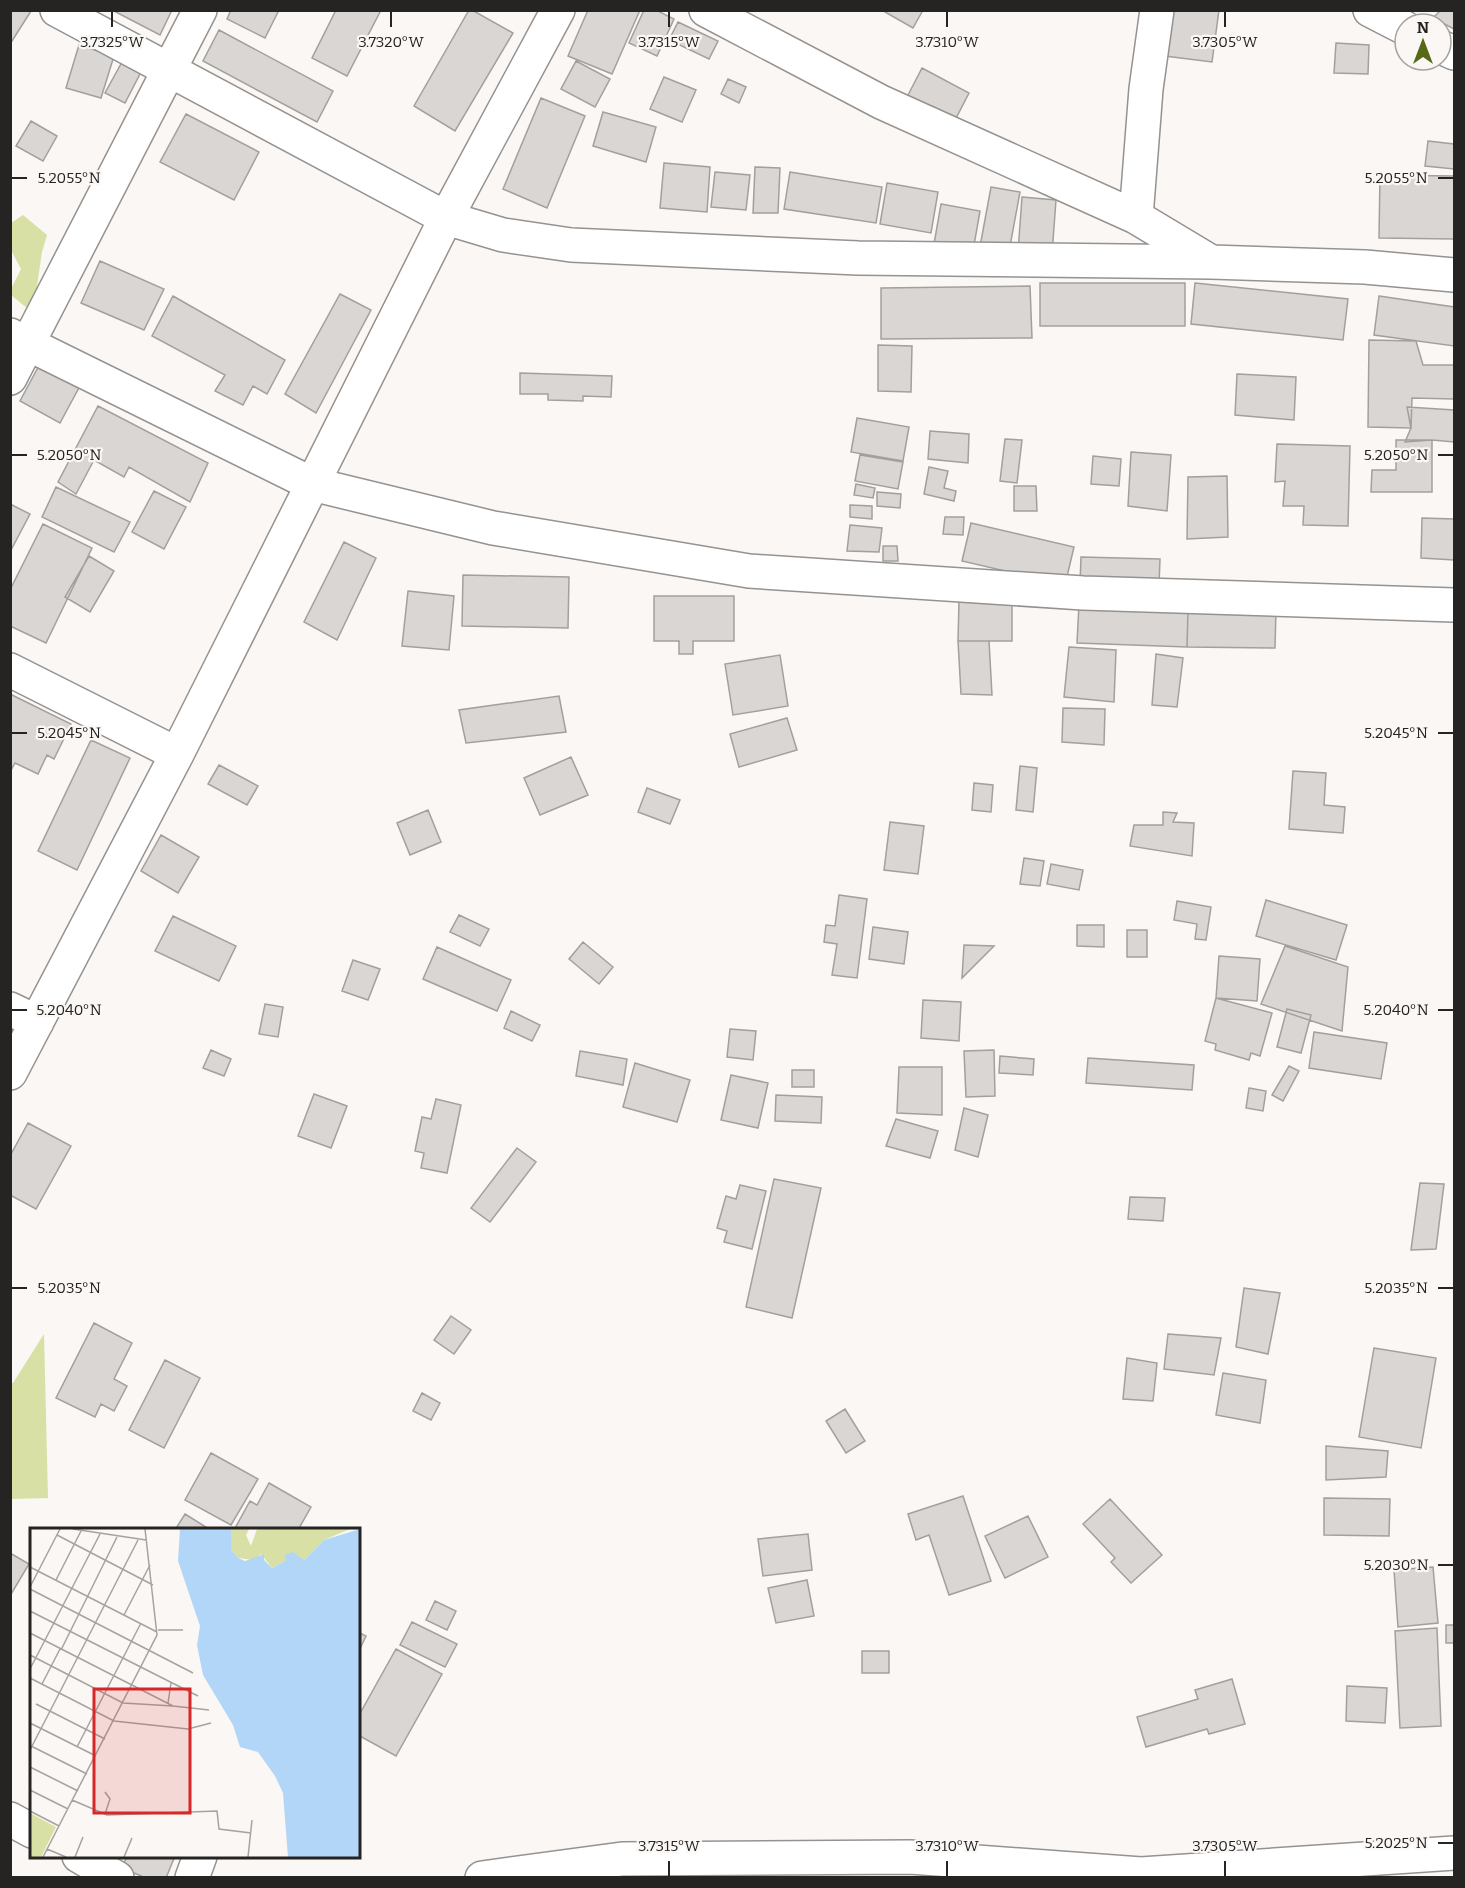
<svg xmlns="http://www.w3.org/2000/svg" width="1465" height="1888" font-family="Bitter,serif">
<rect width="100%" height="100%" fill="#faf7f4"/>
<path fill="#d9e0a6" d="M23,215L47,235L42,252L33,313L11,295L10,291L21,269L11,250V223Z
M44,1334L48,1498L11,1499V1383H13Z"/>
<path fill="#d9d6d4" stroke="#a2a09d" stroke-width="1.5" d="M30,10L31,11L12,41L10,39V11Z
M112,10H172L160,35Z
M231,10H279L265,38L227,19Z
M336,10H381L347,76L312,58Z
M469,10H472L513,33L455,131L414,106Z
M588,10H640L612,74L568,56Z
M644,10H656L674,19L657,56L629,43Z
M885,10H923L913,28L885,12Z
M1171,10H1219L1212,62L1165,56Z
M1441,10H1454V29L1433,18Z
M678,22L718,41L709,59L669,40Z
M219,30L333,91L317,122L203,61Z
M1336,43L1369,45L1368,74L1334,73Z
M79,45L114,56L101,98L66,88Z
M576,61L610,79L595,107L561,89Z
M122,62L141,72L125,103L105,93Z
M922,68L969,93L952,126L905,101Z
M664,77L696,90L682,122L650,109Z
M728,79L746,87L739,103L721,94Z
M541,98L585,116L547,208L503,189Z
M603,112L656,127L646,162L593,146Z
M186,114L259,152L234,200L160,162Z
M31,121L57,136L43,161L16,146Z
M1428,141L1454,144V169L1425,166Z
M664,163L710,167L707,212L660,208Z
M755,167L780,168L778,213H753Z
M715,172L750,175L746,210L711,207Z
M790,172L882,187L876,223L784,209Z
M1380,175L1454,176V239L1379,238Z
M887,183L938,192L931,233L880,224Z
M991,187L1020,192L1008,257L979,252Z
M1022,197L1056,200L1052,254L1018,252Z
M941,204L980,211L973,251L934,244Z
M100,261L164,289L144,330L81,303Z
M1040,283H1185V326H1040Z
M1195,283L1348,299L1343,340L1191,324Z
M1030,286L1032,338L881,339V288Z
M340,294L371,310L316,413L285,394Z
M173,296L285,360L267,394L253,386L243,405L215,391L225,375L152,336Z
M1379,296L1454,307V346L1374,335Z
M1369,340L1416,341L1423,365H1454V399L1412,398L1411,428L1368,427Z
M878,345L912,346L911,392L878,391Z
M42,360L82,382L60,423L20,401Z
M520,373L612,376L611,397L583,396V401L548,400V394H520Z
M1237,374L1296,377L1294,420L1235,415Z
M98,406L208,463L190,502L129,467L124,477L94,460L76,494L58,482Z
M1407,407L1454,410V442L1432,440L1405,442L1411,428Z
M857,418L909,427L903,461L851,452Z
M930,431L969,434L968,463L928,459Z
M1005,439L1022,440L1017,483L1000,481Z
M1396,440H1432V492H1371L1372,470H1396Z
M1277,444L1350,446L1348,526L1303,525L1304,506H1283L1285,481L1275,482Z
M1131,452L1171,455L1167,511L1128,506Z
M860,455L903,462L898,489L855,481Z
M1093,456L1121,459L1119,486L1091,484Z
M929,467L948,471L944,488L956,491L954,501L924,494Z
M1227,476L1228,537L1187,539L1188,477Z
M856,484L875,488L873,498L854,495Z
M1014,486H1036L1037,511H1014Z
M56,487L130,522L114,552L42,517Z
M154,491L186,507L164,549L132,532Z
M877,492L901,494L900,508L877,506Z
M10,504L30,514L10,552Z
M850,505L872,506V519L850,517Z
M945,517H964L963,535L943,534Z
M1422,518L1454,519V560L1421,558Z
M971,523L1074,547L1065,585L962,561Z
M43,524L92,548L46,643L10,626V590Z
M850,525L882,528L879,552L847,551Z
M344,542L376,558L337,640L304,622Z
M883,546H897L898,561H883Z
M89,556L114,571L90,612L65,597Z
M1081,557L1160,559L1159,585L1080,583Z
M463,575L569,577L568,628L462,626Z
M408,591L454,596L449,650L402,646Z
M654,596H734V641H693V654H679V641H654Z
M959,601H1012V641H958Z
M1079,604L1188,609L1187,647L1077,643Z
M1188,609L1276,610L1275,648L1187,647Z
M958,641H989L992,695L961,694Z
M1069,647L1116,650L1114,702L1064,697Z
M1156,654L1183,658L1177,707L1152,705Z
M780,655L788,706L733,715L725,664Z
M10,694L71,724L54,759L47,755L38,774L15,763L10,772Z
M559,696L566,732L466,743L459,710Z
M1063,708L1105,709L1104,745L1062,742Z
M787,718L797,750L739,767L730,734Z
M91,740L130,758L77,870L38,851Z
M571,757L588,795L540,815L524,778Z
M219,765L258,786L247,805L208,784Z
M1020,766L1037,768L1033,812L1016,810Z
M1293,771L1326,773L1324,805L1345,807L1343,833L1289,829Z
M974,783L993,785L991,812L972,810Z
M647,788L680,800L670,824L638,812Z
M428,810L441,842L410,855L397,823Z
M1163,812L1177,813L1173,822L1194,823L1192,856L1130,846L1134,825H1163Z
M890,822L924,826L918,874L884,870Z
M161,835L199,857L178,893L141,871Z
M1024,858L1044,861L1040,886L1020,884Z
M1051,864L1083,870L1079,890L1047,884Z
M839,895L867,899L857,978L832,975L837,944L824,942L826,925L835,926Z
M1266,900L1347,925L1336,960L1256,936Z
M1177,901L1211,907L1206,940L1195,939L1197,924L1174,920Z
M459,915L489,929L480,946L450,932Z
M173,916L236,946L219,981L155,951Z
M1077,925H1104V947L1077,946Z
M873,927L908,932L904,964L869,959Z
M1127,930H1147V957H1127Z
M583,942L613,967L599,984L569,959Z
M964,945L994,946L962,978Z
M1285,946L1348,967L1342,1031L1261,1004Z
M437,947L511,980L497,1011L423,979Z
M1219,956L1260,959L1257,1001L1216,998Z
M353,960L380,969L368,1000L342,991Z
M1216,998L1272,1013L1260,1056L1251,1053L1249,1060L1215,1050L1216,1044L1205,1041Z
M923,1000L961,1002L959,1041L921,1038Z
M265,1004L283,1007L278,1037L259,1034Z
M1287,1009L1311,1015L1301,1053L1277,1047Z
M511,1011L540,1025L532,1041L504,1028Z
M730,1029L756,1031L753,1060L727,1057Z
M1314,1032L1387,1043L1381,1079L1309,1068Z
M211,1050L231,1059L224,1076L203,1068Z
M994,1050L995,1096L966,1097L964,1051Z
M580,1051L627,1059L623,1085L576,1076Z
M1000,1056L1034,1059L1033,1075L999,1073Z
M1088,1058L1194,1065L1192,1090L1086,1083Z
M635,1063L690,1080L677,1122L623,1107Z
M1289,1066L1299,1071L1283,1101L1272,1095Z
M899,1067H942V1115L897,1113Z
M792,1070H814V1087H792Z
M731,1075L768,1083L758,1128L721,1120Z
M1249,1088L1266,1091L1263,1111L1246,1108Z
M314,1094L347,1106L331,1148L298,1136Z
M776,1095L822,1097L821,1123L775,1121Z
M436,1099L461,1105L447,1173L421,1168L424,1153L415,1151L422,1117L431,1119Z
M964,1108L988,1115L978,1157L955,1150Z
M896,1119L938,1131L930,1158L886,1146Z
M28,1123L71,1146L36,1209L10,1195V1156Z
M517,1148L536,1162L490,1222L471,1208Z
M774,1179L821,1188L792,1318L746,1307Z
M1420,1183L1444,1184L1436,1249L1411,1250Z
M740,1185L766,1191L752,1249L724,1242L727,1231L717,1228L726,1196L736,1199Z
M1130,1197L1165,1198L1163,1221L1128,1219Z
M1244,1288L1280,1293L1268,1354L1236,1347Z
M451,1316L471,1330L454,1354L434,1340Z
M94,1323L132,1343L114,1379L127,1386L114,1411L101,1404L95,1417L56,1398Z
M1168,1334L1221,1338L1214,1375L1164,1369Z
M1374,1348L1436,1358L1421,1448L1359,1437Z
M1127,1358L1157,1363L1153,1401L1123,1399Z
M165,1360L200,1378L164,1448L129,1430Z
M1223,1373L1266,1380L1260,1423L1216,1415Z
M422,1393L440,1403L431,1420L413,1411Z
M845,1409L865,1441L846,1453L826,1421Z
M1326,1446L1388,1451L1386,1477L1326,1480Z
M211,1453L258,1479L231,1525L185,1500Z
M269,1483L311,1507L298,1530H234L250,1501L257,1505Z
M963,1496L991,1581L949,1595L929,1535L916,1540L908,1514Z
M1324,1498L1390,1499L1389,1536L1324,1535Z
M1110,1499L1162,1555L1131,1583L1111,1562L1115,1558L1083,1524Z
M185,1514L209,1529V1530H175Z
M1028,1516L1048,1557L1005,1578L985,1536Z
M808,1534L812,1570L763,1576L758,1539Z
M10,1553L29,1564L10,1596Z
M1433,1567L1438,1623L1398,1627L1394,1570Z
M807,1580L814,1616L776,1623L768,1588Z
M435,1601L456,1611L447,1630L426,1620Z
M412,1622L457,1644L445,1667L400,1645Z
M1446,1625H1454V1643H1446Z
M1437,1628L1441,1726L1400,1728L1395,1631Z
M358,1632L366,1636L358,1653Z
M396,1649L442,1674L396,1756L358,1735V1717Z
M862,1651H889V1673H862Z
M1232,1679L1245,1724L1209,1734L1207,1729L1146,1747L1137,1717L1198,1699L1195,1690Z
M1347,1686L1387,1688L1385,1723L1346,1721Z
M127,1856H175L166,1878H146L122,1868Z"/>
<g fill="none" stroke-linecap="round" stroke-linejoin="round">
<defs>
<path id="street" d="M57,10L446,218L503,235L571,245L858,258L1211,262L1136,217L881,102L706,10
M1370,10L1405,28
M1441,47L1454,53
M1136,217L1146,89L1157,10
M1211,262L1365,267L1454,275
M10,335L312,484L493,528L749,571L1083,593L1454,605
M10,378L200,10
M10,670L177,754
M10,1009L37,1022
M10,1073L177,754L446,218L558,10
M10,1819L32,1831
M79,1856L117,1878
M192,1878L200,1856
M482,1878L622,1859L910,1857L1141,1874L1454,1853"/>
</defs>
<use href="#street" stroke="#959290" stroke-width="36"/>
<use href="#street" stroke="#fff" stroke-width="33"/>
</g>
<path fill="none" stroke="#252423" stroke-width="2" d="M112,12V27M391,12V27M669,12V27M947,12V27M1225,12V27M12,178H27M1438,178H1453M12,455H27M1438,455H1453M12,733H27M1438,733H1453M12,1010H27M1438,1010H1453M12,1288H27M1438,1288H1453M1438,1565H1453M1438,1843H1453M669,1861V1876M947,1861V1876M1225,1861V1876"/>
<g transform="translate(30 1528)">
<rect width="330" height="330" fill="#faf7f4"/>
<path d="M201,1H219L216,7L221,18L227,1H320L294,12L274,32L255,33L242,40L231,26L224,32L208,30L201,21ZM0,285L26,299L11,329H0Z" fill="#d9e0a6"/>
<path d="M150,1H201V21L208,30L215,33L234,26V32L242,40L255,33L256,26L263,24L274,32L294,12L330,1V329H258L253,265L245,248L228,224L210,219L203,197L173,147L167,117L170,98L148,33Z" fill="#b2d6f7"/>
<path fill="none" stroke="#a5a3a0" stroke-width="1.5" d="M43,1L116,12M27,7L123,57M0,39L127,104M26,52L51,3M0,59L30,1M0,61L163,145M0,83L168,168M94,87L120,37M128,102H153M0,105L143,178L93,175L0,127M31,122L87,9M0,141L70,6M0,150L84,193L158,201L181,195M12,156L30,121M138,175L141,155M6,176L75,211M143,178L179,182M0,195L66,228M1,218L57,246M47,219L111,95M0,222L108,12M0,239L48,263M0,262L38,281M75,264L80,271L75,286M42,272L77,287L187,283L189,301L221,305M0,283L29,298M17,321L36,329M13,329L127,107L115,1M45,329L53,309M94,329L102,310M218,329L222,292"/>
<path fill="#d62828" fill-opacity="0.15" stroke="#d62828" stroke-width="3" d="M64,161H160V285H64Z"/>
<rect width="330" height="330" fill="none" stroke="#252423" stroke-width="3"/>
</g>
<g font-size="15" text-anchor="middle" fill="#252423" stroke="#faf7f4" stroke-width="4.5" stroke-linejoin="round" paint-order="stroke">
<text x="112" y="47">3.7325°W</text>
<text x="391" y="47">3.7320°W</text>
<text x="669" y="47">3.7315°W</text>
<text x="947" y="47">3.7310°W</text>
<text x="1225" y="47">3.7305°W</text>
<text x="69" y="183">5.2055°N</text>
<text x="1396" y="183">5.2055°N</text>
<text x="69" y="460">5.2050°N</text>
<text x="1396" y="460">5.2050°N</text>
<text x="69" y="738">5.2045°N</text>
<text x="1396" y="738">5.2045°N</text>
<text x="69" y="1015">5.2040°N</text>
<text x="1396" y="1015">5.2040°N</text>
<text x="69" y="1293">5.2035°N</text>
<text x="1396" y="1293">5.2035°N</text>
<text x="1396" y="1570">5.2030°N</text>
<text x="1396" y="1848">5.2025°N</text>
<text x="669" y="1851">3.7315°W</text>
<text x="947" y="1851">3.7310°W</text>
<text x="1225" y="1851">3.7305°W</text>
</g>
<rect width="1465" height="1888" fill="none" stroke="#252423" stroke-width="24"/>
<g transform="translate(1423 42)"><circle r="28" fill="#faf7f4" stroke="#a5a3a0" stroke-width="1.5"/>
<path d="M0-4.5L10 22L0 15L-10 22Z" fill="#556916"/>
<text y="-9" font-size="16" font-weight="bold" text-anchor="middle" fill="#252423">N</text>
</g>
</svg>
